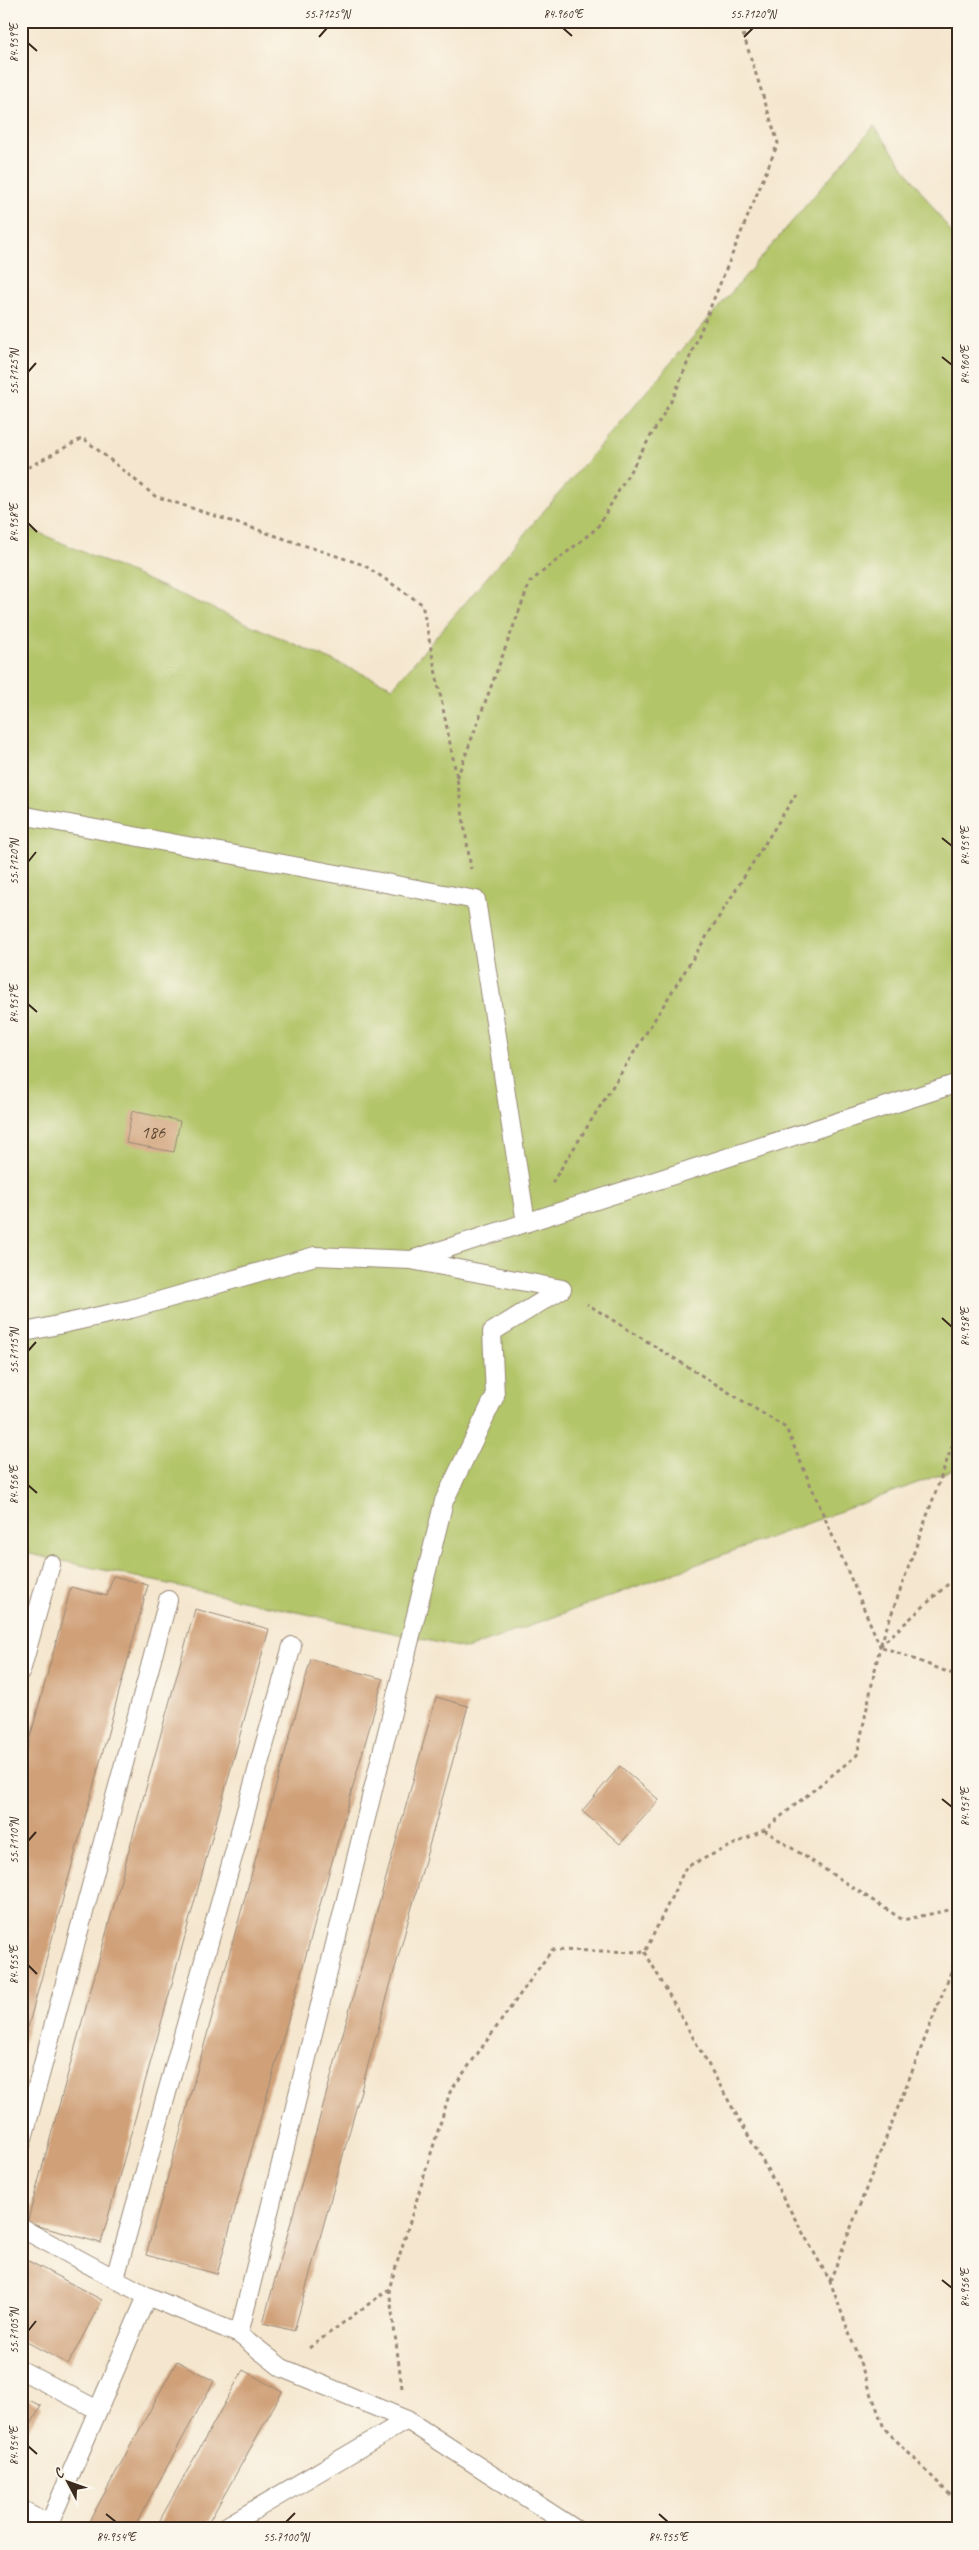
<svg xmlns="http://www.w3.org/2000/svg" width="979" height="2550" font-family="Caveat,sans-serif">
<rect width="100%" height="100%" fill="#fbf7ec"/>
<filter id="ink" filterUnits="userSpaceOnUse"><feTurbulence type="fractalNoise" baseFrequency=".02" numOctaves="2"/><feDisplacementMap in="SourceGraphic" scale="10" xChannelSelector="R" yChannelSelector="G"/><feConvolveMatrix kernelMatrix="1 2 1 2 8 2 1 2 1" color-interpolation-filters="sRGB"/></filter>
<filter id="wash" filterUnits="userSpaceOnUse"><feTurbulence type="fractalNoise" baseFrequency=".0096" numOctaves="4" result="noise"/><feDisplacementMap in="SourceGraphic" scale="20" xChannelSelector="R" yChannelSelector="G"/><feGaussianBlur stdDeviation="1.12" result="paint"/><feColorMatrix in="noise" values="0 0 0 0 0 0 0 0 0 0 0 0 0 0 0 0 0 1.4 0 .05"/><feComposite in="paint" operator="in"/></filter>
<g filter="url(#wash)">
<rect width="100%" height="100%" fill="#f5e7cf"/>
<path fill="#b3c569" stroke="#777844" d="M874,126L958,242V1468L467,1649L21,1552V525L393,687Z"/>
<g id="blocks">
<path fill="#d0a179" d="M132,1111L180,1121L174,1152L126,1143Z
M113,1576L148,1585L21,2053V1771L71,1587L107,1596Z
M195,1609L269,1629L101,2243L27,2223Z
M311,1659L383,1679L217,2274L146,2255Z
M436,1697L468,1706L294,2331L263,2323Z
M620,1766L659,1800L620,1844L582,1811Z
M21,2257L102,2300L68,2364L21,2339Z
M177,2361L214,2381L133,2529H85Z
M243,2370L282,2392L205,2529H155Z
M21,2396L41,2406L21,2443Z"/>
</g>
</g>
<g filter="url(#ink)">
<use href="#blocks" fill-opacity="0" stroke="#988876" stroke-width="1"/>
<g fill="none" stroke-linecap="round" stroke-linejoin="round">
<defs>
<path id="lane" d="M21,815L476,900L526,1223
M21,1333L131,1309L315,1256L411,1260L958,1083
M21,1671L51,1564
M21,2146L168,1600
M21,2228L147,2296
M115,2278L292,1646
M239,2334L444,1501L495,1396L492,1332L562,1289L411,1260
M21,2370L98,2410
M407,2420L575,2529
M21,2509L49,2524
M47,2529L147,2296L239,2334L282,2368L407,2420L222,2529"/>
</defs>
<use href="#lane" stroke="#988876" stroke-width="20"/>
<path stroke="#988876" stroke-width="3" stroke-dasharray="4 4" stroke-linecap="butt" d="M21,471L83,438L155,496L364,565L422,604L457,778L471,869
M457,778L530,582L597,528L673,398L778,143L739,21
M552,1183L796,794
M958,1430L880,1646L958,1676
M880,1646L958,1575
M764,1830L903,1920L958,1908
M645,1952L830,2281L884,2428L958,2503
M830,2281L958,1954
M309,2348L389,2289
M402,2388L389,2289L450,2092L552,1950L645,1952L686,1867L764,1830L857,1755L880,1646L786,1428L587,1304"/>
<use href="#lane" stroke="#fff" stroke-width="18"/>
</g>
</g>
<path fill="none" stroke="#3b2a1e" stroke-width="2" d="M563,28L572,36M319,37L327,28M744,37L753,28M28,43L37,51M942,357L952,365M28,372L36,363M28,523L37,532M942,838L952,846M28,862L36,852M28,1004L37,1012M942,1318L952,1327M28,1351L36,1342M28,1485L37,1493M942,1799L952,1807M28,1841L36,1832M28,1965L37,1974M942,2280L952,2288M28,2331L36,2321M28,2446L37,2454M106,2514L116,2522M659,2514L668,2522M286,2522L295,2513"/>
<g text-anchor="middle" stroke-width="4" stroke-linejoin="round" paint-order="stroke">
<g font-size="18" fill="#604835">
<text x="153" y="1138">186</text>
</g>
</g>
<rect width="979" height="2550" fill="none" stroke="#fbf7ec" stroke-width="55"/>
<g transform="translate(68 2482) rotate(311)" stroke="#fbf7ec" stroke-width="4" paint-order="stroke">
<path d="M0-4L9 19L0 12L-9 19Z" fill="#3b2a1e"/>
<text y="-8" font-size="14" font-weight="bold" text-anchor="middle" fill="#3b2a1e">С</text>
</g>
<rect x="28" y="28" width="924" height="2494" fill="none" stroke="#3b2a1e" stroke-width="2"/>
<g font-size="12" text-anchor="middle" fill="#3b2a1e">
<text x="327" y="18">55.7125°N</text>
<text x="563" y="18">84.960°E</text>
<text x="753" y="18">55.7120°N</text>
<text transform="translate(14 43) rotate(-90)" y="4">84.959°E</text>
<text transform="translate(965 365) rotate(-90)" y="4">84.960°E</text>
<text transform="translate(14 372) rotate(-90)" y="4">55.7125°N</text>
<text transform="translate(14 523) rotate(-90)" y="4">84.958°E</text>
<text transform="translate(965 846) rotate(-90)" y="4">84.959°E</text>
<text transform="translate(14 862) rotate(-90)" y="4">55.7120°N</text>
<text transform="translate(14 1004) rotate(-90)" y="4">84.957°E</text>
<text transform="translate(965 1327) rotate(-90)" y="4">84.958°E</text>
<text transform="translate(14 1351) rotate(-90)" y="4">55.7115°N</text>
<text transform="translate(14 1485) rotate(-90)" y="4">84.956°E</text>
<text transform="translate(965 1807) rotate(-90)" y="4">84.957°E</text>
<text transform="translate(14 1841) rotate(-90)" y="4">55.7110°N</text>
<text transform="translate(14 1965) rotate(-90)" y="4">84.955°E</text>
<text transform="translate(965 2288) rotate(-90)" y="4">84.956°E</text>
<text transform="translate(14 2331) rotate(-90)" y="4">55.7105°N</text>
<text transform="translate(14 2446) rotate(-90)" y="4">84.954°E</text>
<text x="116" y="2541">84.954°E</text>
<text x="286" y="2541">55.7100°N</text>
<text x="668" y="2541">84.955°E</text>
</g>
</svg>
